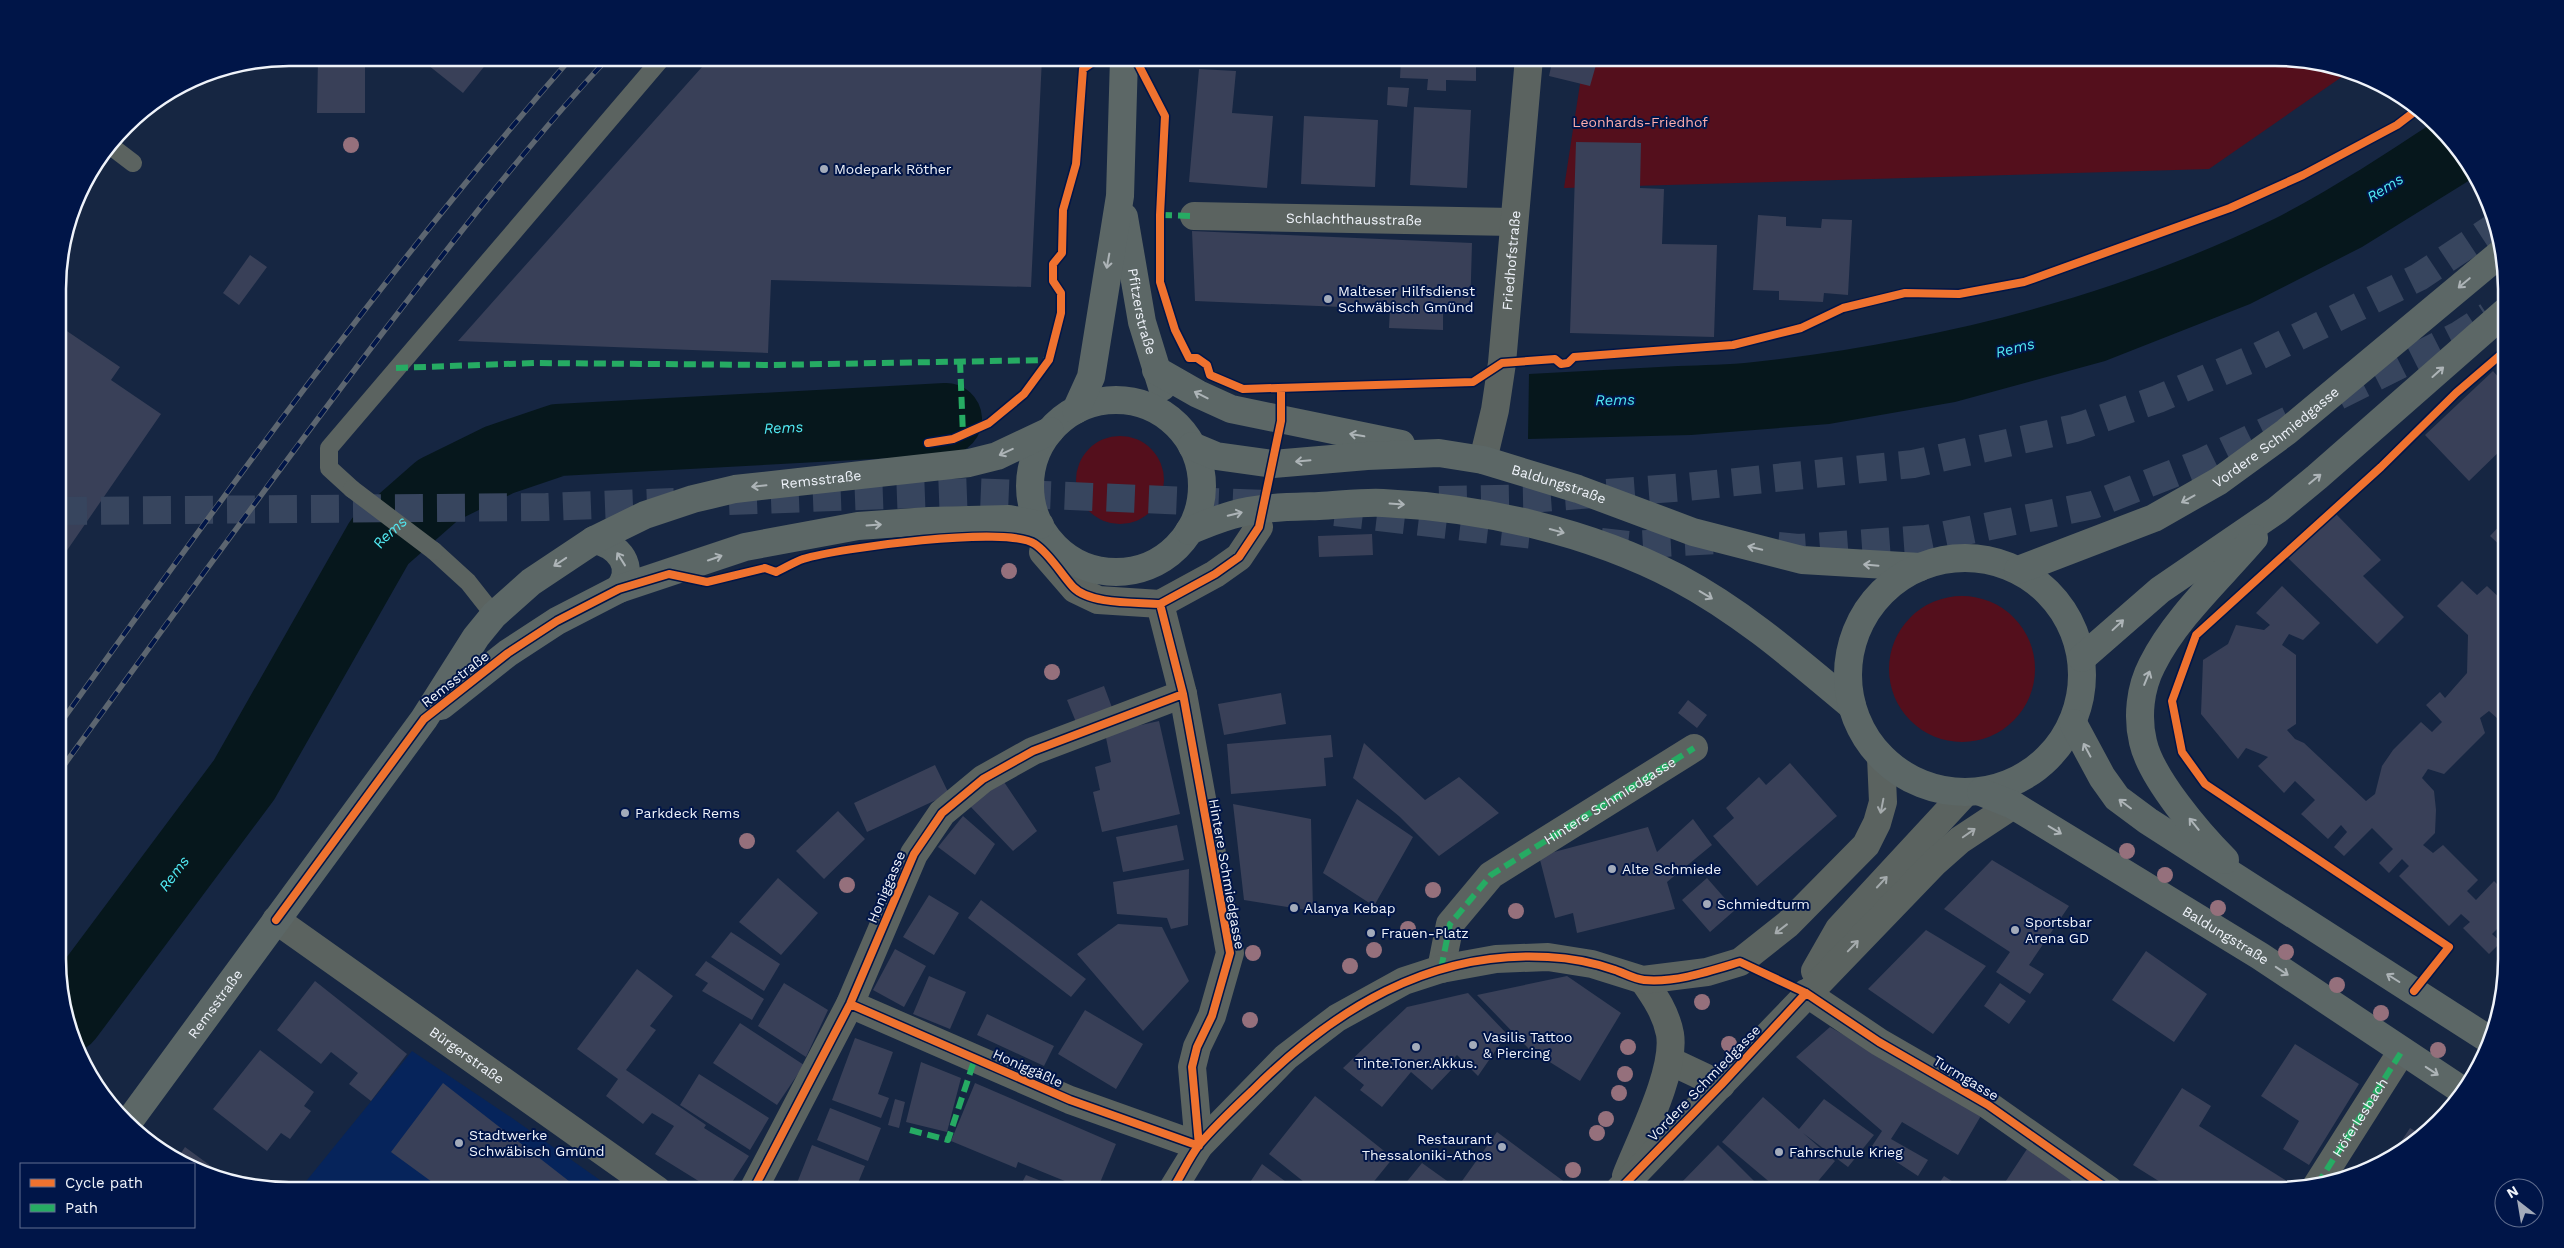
<svg xmlns="http://www.w3.org/2000/svg" width="2564" height="1248" font-family="'Work Sans',sans-serif">
<rect width="100%" height="100%" fill="#162642"/>
<path fill="#06245b" d="M412,1051L512,1118L614,1190H299Z"/>
<path fill="#540f1c" d="M1584,58H2275L2346,74L2209,169L1564,188Z
M1076 480a44 44 0 1 1 88 0a44 44 0 1 1-88 0Z
M1889 669a73 73 0 1 1 146 0a73 73 0 1 1-146 0Z"/>
<path fill="#06171c" d="M2434,122L2467,160L2474,177L2470,180L2362,247L2250,304L2105,361L1955,402L1829,424L1691,435L1528,439L1529,374C1579,371 1628,369 1678,366C1703,365 1729,365 1754,362C1934,342 2111,298 2274,219C2329,191 2382,156 2434,122Z"/>
<g fill="none" stroke-linecap="round" stroke-linejoin="round">
<path stroke="#06171c" stroke-width="72" id="s1" d="M67,1017L244,780L380,541L438,490L499,460L558,440L946,419"/>
</g>
<path fill="#394058" d="M318,58H365V113H317Z
M426,58H491L463,93L423,61Z
M710,58H1042L1031,287L771,280L768,353L458,341Z
M1401,58H1476V81L1446,80V91L1427,90L1428,79L1400,78Z
M1553,58H1598L1590,86L1549,76Z
M1199,69L1236,71L1232,113L1273,116L1267,188L1189,182Z
M1388,87L1409,88L1407,107L1387,105Z
M1414,107L1471,110L1467,188L1410,185Z
M1304,116L1378,120L1375,187L1301,184Z
M1576,142L1641,143L1640,188L1664,189L1662,244L1717,245L1714,337L1570,333Z
M1758,215L1786,217V226L1821,228L1822,219L1852,220L1848,295L1824,293L1823,302L1779,300V291L1753,290Z
M1192,231L1472,243L1470,313H1443V330L1389,328L1390,309L1195,301Z
M250,255L267,267L239,305L223,293Z
M58,325L120,367L111,380L161,414L59,562Z
M2493,371L2505,385V446L2469,481L2425,435Z
M2336,514L2381,560L2363,576L2404,617L2377,644L2288,558Z
M2505,520V550L2490,536Z
M1372,534L1373,555L1319,557L1318,536Z
M2462,581L2477,595L2487,586L2506,604V632L2501,673H2506V726L2489,711L2480,718L2485,733L2444,774L2428,769L2422,778L2434,791L2436,810L2435,833L2423,845L2433,853L2443,845L2478,880L2467,891L2476,900L2494,881L2506,893V920L2492,934L2501,942L2489,954L2463,928L2470,922L2461,914L2449,926L2399,876L2409,866L2402,859L2389,873L2379,863L2393,849L2372,828L2344,856L2334,847L2347,832L2341,825L2328,839L2301,814L2315,800L2295,781L2284,793L2258,766L2268,757L2246,748L2238,759L2201,714L2203,660L2228,644L2236,625L2264,630L2270,625L2256,613L2282,586L2320,623L2303,640L2289,634L2282,645L2296,655V724L2287,730L2295,739L2304,743L2366,801L2375,794L2382,766L2393,750L2421,722L2432,732L2442,722L2426,705L2440,692L2445,698L2467,673L2468,635L2437,606Z
M1104,686L1114,713L1078,727L1067,700Z
M1281,693L1286,724L1224,735L1218,704Z
M1688,700L1707,715L1697,728L1678,713Z
M1159,721L1180,814L1102,832L1093,792L1100,790L1095,767L1111,762L1105,733Z
M1331,735L1333,757L1324,758L1326,786L1231,794L1227,744Z
M1364,743L1425,800L1459,777L1499,813L1439,856L1400,817L1353,778Z
M1790,763L1837,816L1757,886L1713,836L1734,818L1726,808L1759,777L1766,785Z
M935,765L949,794L867,832L854,803Z
M1002,779L1037,831L1013,851L969,805Z
M1357,799L1413,837L1374,906L1323,873Z
M1233,804L1311,819L1313,911L1244,900Z
M838,811L865,839L824,879L796,851Z
M963,816L995,844L975,875L938,847Z
M1693,819L1712,845L1667,882L1675,909L1577,933L1573,913L1555,918L1539,856L1648,827L1657,852Z
M1177,825L1184,860L1123,872L1116,837Z
M1992,860L2069,906L2029,965L2044,974L2030,994L1996,972L2010,952L1944,909Z
M1189,869L1188,925L1171,929L1167,918L1117,914L1113,882Z
M778,878L818,913L781,955L739,922Z
M1707,878L1735,910L1710,932L1682,900Z
M929,895L959,913L934,955L903,937Z
M981,900L1086,979L1071,997L968,918Z
M1118,924L1162,927L1189,981L1143,1031L1077,954Z
M1926,930L1986,966L1933,1034L1868,989Z
M731,932L780,964L764,991L711,957Z
M895,949L926,966L904,1007L873,990Z
M2146,951L2207,994L2174,1042L2112,1000Z
M706,961L764,999L752,1020L702,991L708,983L695,975Z
M637,969L673,996L650,1026L656,1030L626,1070L706,1125L704,1128L749,1156L727,1190H713L655,1154L674,1126L652,1113L643,1124L606,1096L618,1079L577,1049Z
M929,976L966,992L950,1029L913,1014Z
M1567,976L1621,1013L1580,1081L1529,1049L1477,995Z
M315,981L407,1054L371,1101L349,1084L358,1073L331,1052L321,1064L277,1030Z
M784,983L828,1010L806,1057L758,1026Z
M2000,983L2026,1001L2009,1024L1984,1006Z
M1468,993L1507,1034L1478,1076L1457,1055L1448,1064L1452,1069L1432,1090L1411,1072L1382,1107L1360,1090L1364,1085L1343,1068L1407,1007Z
M1085,1010L1143,1044L1116,1089L1058,1054Z
M987,1014L1054,1046L1044,1066L977,1035Z
M740,1023L804,1065L777,1105L713,1063Z
M1830,1027L1982,1114L1958,1155L1902,1122L1891,1139L1928,1160L1918,1176L1872,1146L1882,1131L1796,1057Z
M855,1038L893,1052L878,1094L889,1098L881,1118L832,1100Z
M2295,1044L2359,1084L2309,1165L2283,1149L2299,1121L2261,1096Z
M260,1050L314,1092L304,1106L311,1111L290,1139L281,1133L267,1151L213,1109Z
M921,1062L961,1078L947,1132L906,1122Z
M699,1074L769,1118L750,1150L680,1105Z
M443,1083L574,1185L572,1187L576,1190H443L391,1152Z
M975,1083L1116,1144L1097,1190H1087L1018,1162L1016,1168L951,1141Z
M2182,1088L2211,1106L2199,1126L2298,1188L2173,1190L2133,1165Z
M1315,1096L1393,1158L1367,1190H1314L1269,1154Z
M1763,1097L1799,1129L1824,1099L1874,1135L1848,1167L1803,1133L1835,1161L1814,1186L1818,1190H1779L1722,1142Z
M895,1099L905,1102L899,1128L888,1125Z
M830,1108L881,1128L868,1161L817,1140Z
M2410,1128L2422,1135L2403,1152L2391,1157Z
M1497,1132L1566,1183L1561,1190H1400L1422,1163L1457,1188Z
M812,1145L865,1166L855,1190H817L797,1183Z
M1718,1145L1763,1190H1686L1680,1184Z
M185,1147L223,1175L194,1168V1164H184L177,1159Z
M2027,1149L2089,1190H2000Z
M1262,1164L1297,1190H1245Z
M1026,1175L1064,1190H1018Z
M1944,1176L1966,1190H1940L1936,1188Z
M601,1185L608,1190H597Z"/>
<g fill="none" stroke-linecap="round" stroke-linejoin="round">
<path stroke="#37455e" stroke-width="28" stroke-dasharray="28 14" stroke-linecap="butt" d="M2338,396L2459,335L2488,316
M1439,500L1541,498L1686,487L1913,464L2075,428L2158,399L2259,356L2419,277L2493,228
M729,501L971,492L1264,504
M59,511L546,507L674,502
M1335,512L1534,535
M1601,542L1628,545L1718,540
M1778,546L1798,548L1926,539L2093,505L2200,463L2293,418"/>
<path stroke="#5b6360" stroke-width="18" d="M112,147L133,163
M352,489L329,468V448L662,58
M434,551L468,582L494,615"/>
<g stroke="#5b6360" stroke-width="28">
<path id="s2" d="M1194,216L1513,222"/>
<path id="s3" d="M1483,460L1495,410L1502,363L1529,58"/>
<path d="M1043,552L1075,589L1098,600L1160,604"/>
<path d="M1160,604L1215,574L1239,557L1259,527"/>
<path id="s4" d="M276,920L657,1190"/>
<path d="M1441,969L1450,924L1491,875L1694,748"/>
<path d="M1815,971L1839,929L1965,793"/>
<path d="M1806,993L1879,1042L1988,1105L2109,1190"/>
<path d="M850,1004L1070,1100L1199,1146L1192,1067L1197,1047L1212,1016L1230,953L1183,694L1160,604"/>
<path d="M1670,1061L1721,1085"/>
<path d="M1626,1176C1640,1140 1676,1071 1670,1034C1666,1013 1655,997 1643,980"/>
<path d="M2317,1185L2402,1051"/>
<path d="M753,1190L850,1004L914,854L942,813L983,779L1033,751L1183,694"/>
<path d="M1172,1190L1199,1146L1286,1057L1337,1018L1404,981L1441,969L1496,959L1548,957L1592,964L1643,980L1707,972L1740,962L1788,924L1866,845L1877,823L1883,802L1881,757"/>
<path d="M1619,1190L1934,863L1960,840L2013,805"/>
</g>
<g stroke="#5c6766" stroke-width="28">
<path id="s5" d="M1124,217L1142,322L1162,387"/>
<path d="M1156,370L1198,394L1231,409L1401,444"/>
<circle cx="1116" cy="486" r="86"/>
<path d="M1076,410L1091,377L1120,196L1124,58"/>
<path id="s6" d="M1192,446L1216,456L1273,464L1367,456L1439,453L1483,460L1578,489L1693,532L1802,560L1920,567"/>
<path d="M1189,531C1203,525 1218,519 1232,515C1260,507 1290,507 1319,506C1340,505 1362,502 1383,503C1484,508 1588,531 1678,578C1742,612 1797,660 1852,706"/>
<path d="M594,540C619,545 636,567 619,589"/>
<circle cx="1965" cy="675" r="117"/>
<path id="s7" d="M2018,570L2154,518L2219,481L2286,432L2502,252"/>
<path d="M2082,658L2160,590L2277,510L2317,477L2505,312"/>
<path d="M441,706L508,653L557,621L619,589L745,547L858,526L929,521L1009,519L1040,525"/>
<path d="M2073,723L2102,777L2117,798L2148,821L2488,1039"/>
<path id="s8" d="M1981,792L2013,805L2260,956L2463,1091"/>
<path d="M2225,860C2199,834 2151,778 2143,742C2137,717 2140,688 2152,665C2176,617 2220,578 2254,538"/>
<path id="s9" d="M130,1120L424,719L476,637L494,615L531,582L594,540L645,515L693,499L735,489L969,463L997,456L1050,431"/>
</g>
<defs>
<path id="rail" d="M59,725C222,497 387,269 571,58
M59,772C165,626 271,479 381,335C454,240 527,145 608,58"/>
</defs>
<use href="#rail" stroke="#5d6670" stroke-width="5.5"/>
<use href="#rail" stroke="#001548" stroke-width="4" stroke-dasharray="11" stroke-linecap="butt"/>
<path stroke="#5b6360" stroke-width="18" d="M352,489L434,551"/>
<g stroke="#26ab63" stroke-width="6" stroke-dasharray="12 6" stroke-linecap="butt">
<path d="M1160,215L1194,216"/>
<path d="M960,361L963,435"/>
<path d="M396,368L534,363L771,365L1049,360"/>
<path id="s10" d="M1441,969L1450,924L1491,875L1694,748"/>
<path d="M910,1130L948,1140L975,1058"/>
<path id="s11" d="M2317,1185L2402,1051"/>
</g>
<defs>
<path id="cycleway" d="M1135,58L1165,116L1160,215V282L1175,330L1189,358H1197L1207,365L1210,375L1243,389L1473,382L1502,363L1555,359L1561,364L1568,363L1574,357L1733,345L1801,328L1843,308L1905,293L1959,294L2024,282L2230,208L2303,175L2397,125L2418,109
M928,443L953,439L989,423L1024,394L1049,360L1061,313V293L1053,281V264L1062,253L1063,210L1076,164L1083,69L1099,58
M1160,604L1215,574L1239,557L1259,527L1281,421V388
M276,920L424,719L508,653L557,621L619,589L669,574L707,582L765,568L776,572C785,568 794,562 803,559C838,548 1008,525 1035,544C1050,554 1061,574 1073,587C1090,605 1137,602 1160,604
M2414,991L2449,947L2205,784L2182,752L2172,701L2196,635L2381,467L2456,393L2505,351
M850,1004L1070,1100L1199,1146L1192,1067L1197,1047L1212,1016L1230,953L1183,694L1160,604
M753,1190L850,1004L914,854L942,813L983,779L1033,751L1183,694
M1172,1190C1181,1176 1189,1158 1199,1145C1215,1126 1234,1108 1252,1091C1333,1010 1429,950 1548,957C1570,958 1595,963 1615,970C1624,973 1634,979 1644,980C1675,983 1710,971 1740,962L1806,993L1879,1042L1988,1105L2109,1190
M1619,1190L1721,1085L1806,993"/>
</defs>
<use href="#cycleway" stroke="#001548" stroke-width="11"/>
<use href="#cycleway" stroke="#ef722f" stroke-width="8"/>
</g>
<g fill="#95707c">
<circle cx="351" cy="145" r="8"/>
<circle cx="1009" cy="571" r="8"/>
<circle cx="1052" cy="672" r="8"/>
<circle cx="747" cy="841" r="8"/>
<circle cx="2127" cy="851" r="8"/>
<circle cx="2165" cy="875" r="8"/>
<circle cx="847" cy="885" r="8"/>
<circle cx="1433" cy="890" r="8"/>
<circle cx="2218" cy="908" r="8"/>
<circle cx="1516" cy="911" r="8"/>
<circle cx="1408" cy="929" r="8"/>
<circle cx="1374" cy="950" r="8"/>
<circle cx="2286" cy="952" r="8"/>
<circle cx="1253" cy="953" r="8"/>
<circle cx="1350" cy="966" r="8"/>
<circle cx="2337" cy="985" r="8"/>
<circle cx="1702" cy="1002" r="8"/>
<circle cx="2381" cy="1013" r="8"/>
<circle cx="1250" cy="1020" r="8"/>
<circle cx="1729" cy="1044" r="8"/>
<circle cx="1628" cy="1047" r="8"/>
<circle cx="2438" cy="1050" r="8"/>
<circle cx="1625" cy="1074" r="8"/>
<circle cx="1619" cy="1093" r="8"/>
<circle cx="1606" cy="1119" r="8"/>
<circle cx="1597" cy="1133" r="8"/>
<circle cx="1573" cy="1170" r="8"/>
</g>
<defs><path id="oneway-shaft" d="M-6 0H5M1.5-3L5.5 0L1.5 3" fill="none" stroke-width="1.6" stroke-linecap="round" stroke-linejoin="round" transform="scale(1.25)"/></defs>
<g stroke="#adb4b7">
<use href="#oneway-shaft" transform="translate(1108 261) rotate(100)"/>
<use href="#oneway-shaft" transform="translate(2464 283) rotate(140)"/>
<use href="#oneway-shaft" transform="translate(2438 372) rotate(-42)"/>
<use href="#oneway-shaft" transform="translate(1201 395) rotate(-153)"/>
<use href="#oneway-shaft" transform="translate(1357 435) rotate(-170)"/>
<use href="#oneway-shaft" transform="translate(1006 452) rotate(155)"/>
<use href="#oneway-shaft" transform="translate(1303 461) rotate(175)"/>
<use href="#oneway-shaft" transform="translate(2315 479) rotate(-39)"/>
<use href="#oneway-shaft" transform="translate(759 486) rotate(174)"/>
<use href="#oneway-shaft" transform="translate(2188 499) rotate(151)"/>
<use href="#oneway-shaft" transform="translate(1397 504) rotate(4)"/>
<use href="#oneway-shaft" transform="translate(1235 514) rotate(-14)"/>
<use href="#oneway-shaft" transform="translate(874 525) rotate(-4)"/>
<use href="#oneway-shaft" transform="translate(1557 531) rotate(15)"/>
<use href="#oneway-shaft" transform="translate(1755 548) rotate(-166)"/>
<use href="#oneway-shaft" transform="translate(715 558) rotate(-19)"/>
<use href="#oneway-shaft" transform="translate(621 559) rotate(-122)"/>
<use href="#oneway-shaft" transform="translate(560 562) rotate(146)"/>
<use href="#oneway-shaft" transform="translate(1871 565) rotate(-175)"/>
<use href="#oneway-shaft" transform="translate(1706 595) rotate(31)"/>
<use href="#oneway-shaft" transform="translate(2118 625) rotate(-43)"/>
<use href="#oneway-shaft" transform="translate(2147 678) rotate(-68)"/>
<use href="#oneway-shaft" transform="translate(2087 750) rotate(-118)"/>
<use href="#oneway-shaft" transform="translate(2125 804) rotate(-143)"/>
<use href="#oneway-shaft" transform="translate(2194 824) rotate(-129)"/>
<use href="#oneway-shaft" transform="translate(2055 830) rotate(31)"/>
<use href="#oneway-shaft" transform="translate(2282 971) rotate(34)"/>
<use href="#oneway-shaft" transform="translate(2393 978) rotate(-148)"/>
<use href="#oneway-shaft" transform="translate(2432 1071) rotate(33)"/>
</g>
<g stroke="#a5abad">
<use href="#oneway-shaft" transform="translate(1882 806) rotate(101)"/>
<use href="#oneway-shaft" transform="translate(1969 833) rotate(-35)"/>
<use href="#oneway-shaft" transform="translate(1882 882) rotate(-47)"/>
<use href="#oneway-shaft" transform="translate(1781 929) rotate(142)"/>
<use href="#oneway-shaft" transform="translate(1853 946) rotate(-46)"/>
</g>
<g fill="#a3abba" stroke="#001548" stroke-width="2">
<circle cx="824" cy="169" r="5"/>
<circle cx="1328" cy="299" r="5"/>
<circle cx="625" cy="813" r="5"/>
<circle cx="1612" cy="869" r="5"/>
<circle cx="1707" cy="904" r="5"/>
<circle cx="1294" cy="908" r="5"/>
<circle cx="2015" cy="930" r="5"/>
<circle cx="1371" cy="933" r="5"/>
<circle cx="1473" cy="1045" r="5"/>
<circle cx="1416" cy="1047" r="5"/>
<circle cx="459" cy="1143" r="5"/>
<circle cx="1502" cy="1147" r="5"/>
<circle cx="1779" cy="1152" r="5"/>
</g>
<g text-anchor="middle" stroke-width="4" stroke-linejoin="round" paint-order="stroke">
<g font-size="14" fill="#fdadab" stroke="#001548">
<text x="1640" y="127">Leonhards-Friedhof</text>
</g>
<g font-size="14" fill="#eff3fa" stroke="#001548" text-anchor="start">
<text x="834" y="174">Modepark Röther</text>
<text x="1338" y="296">Malteser Hilfsdienst<tspan x="1338" dy="16">Schwäbisch Gmünd</tspan></text>
<text x="635" y="818">Parkdeck Rems</text>
<text x="1622" y="874">Alte Schmiede</text>
<text x="1717" y="909">Schmiedturm</text>
<text x="1304" y="913">Alanya Kebap</text>
<text x="2025" y="927">Sportsbar<tspan x="2025" dy="16">Arena GD</tspan></text>
<text x="1381" y="938">Frauen-Platz</text>
<text x="1483" y="1042">Vasilis Tattoo<tspan x="1483" dy="16">&amp; Piercing</tspan></text>
<text x="1416" y="1068" text-anchor="middle">Tinte.Toner.Akkus.</text>
<text x="469" y="1140">Stadtwerke<tspan x="469" dy="16">Schwäbisch Gmünd</tspan></text>
<text x="1492" y="1144" text-anchor="end">Restaurant<tspan x="1492" dy="16">Thessaloniki-Athos</tspan></text>
<text x="1789" y="1157">Fahrschule Krieg</text>
</g>
<g font-size="14" fill="#eff3fa" stroke="#001548">
<text dy="5" stroke="none"><textPath href="#s2" startOffset="160">Schlachthausstraße</textPath></text>
<text dy="5" stroke="none"><textPath href="#s3" startOffset="202">Friedhofstraße</textPath></text>
<text dy="5" stroke="none"><textPath href="#s5" startOffset="96">Pfitzerstraße</textPath></text>
<text dy="5" stroke="none"><textPath href="#s7" startOffset="292">Vordere Schmiedgasse</textPath></text>
<text dy="5" stroke="none"><textPath href="#s9" startOffset="985">Remsstraße</textPath></text>
<text dy="5" stroke="none"><textPath href="#s6" startOffset="374">Baldungstraße</textPath></text>
<text transform="translate(455 679) rotate(-38)" y="5">Remsstraße</text>
<text dy="5" stroke="none"><textPath href="#s10" startOffset="250">Hintere Schmiedgasse</textPath></text>
<text transform="translate(1227 874) rotate(80)" y="5">Hintere Schmiedgasse</text>
<text transform="translate(886 887) rotate(-67)" y="5">Honiggasse</text>
<text dy="5" stroke="none"><textPath href="#s8" startOffset="284">Baldungstraße</textPath></text>
<text dy="5" stroke="none"><textPath href="#s9" startOffset="144">Remsstraße</textPath></text>
<text dy="5" stroke="none"><textPath href="#s4" startOffset="234">Bürgerstraße</textPath></text>
<text transform="translate(1028 1068) rotate(24)" y="5">Honiggäßle</text>
<text transform="translate(1966 1078) rotate(31)" y="5">Turmgasse</text>
<text transform="translate(1704 1083) rotate(-46)" y="5">Vordere Schmiedgasse</text>
<text dy="5" stroke="none"><textPath href="#s11" startOffset="80">Höferlesbach</textPath></text>
</g>
<g font-size="15" font-style="italic" fill="#51e8f1" stroke="#001548">
<text transform="translate(2385 188) rotate(-32)" y="5">Rems</text>
<text transform="translate(2015 348) rotate(-14)" y="5">Rems</text>
<text transform="translate(1615 400) rotate(-1)" y="5">Rems</text>
<text dy="5" stroke="none"><textPath href="#s1" startOffset="1004">Rems</textPath></text>
<text dy="5" stroke="none"><textPath href="#s1" startOffset="584">Rems</textPath></text>
<text dy="5" stroke="none"><textPath href="#s1" startOffset="179">Rems</textPath></text>
</g>
</g>
<path d="M0 0H2564V1248H0ZM289 66H2275A223 223 0 0 1 2498 289V959A223 223 0 0 1 2275 1182H289A223 223 0 0 1 66 959V289A223 223 0 0 1 289 66Z" fill="#001548" fill-rule="evenodd"/>
<path fill="none" stroke="#eff3fa" stroke-width="2.5" d="M289 66H2275A223 223 0 0 1 2498 289V959A223 223 0 0 1 2275 1182H289A223 223 0 0 1 66 959V289A223 223 0 0 1 289 66Z"/>
<rect x="20" y="1163" width="175" height="65" fill="#001548" stroke="#606e8f"/>
<rect x="30" y="1179" width="25" height="8" fill="#ef722f" stroke="#606e8f"/>
<text x="65" y="1188" font-size="15" fill="#eff3fa">Cycle path</text>
<rect x="30" y="1204" width="25" height="8" fill="#26ab63" stroke="#606e8f"/>
<text x="65" y="1213" font-size="15" fill="#eff3fa">Path</text>
<g transform="translate(2519 1203) rotate(329)"><circle r="24" fill="#001548" stroke="#606e8f"/>
<path d="M0-4L9 19L0 12L-9 19Z" fill="#a3abba"/>
<text y="-8" font-size="14" font-weight="bold" text-anchor="middle" fill="#eff3fa">N</text>
</g>
</svg>
